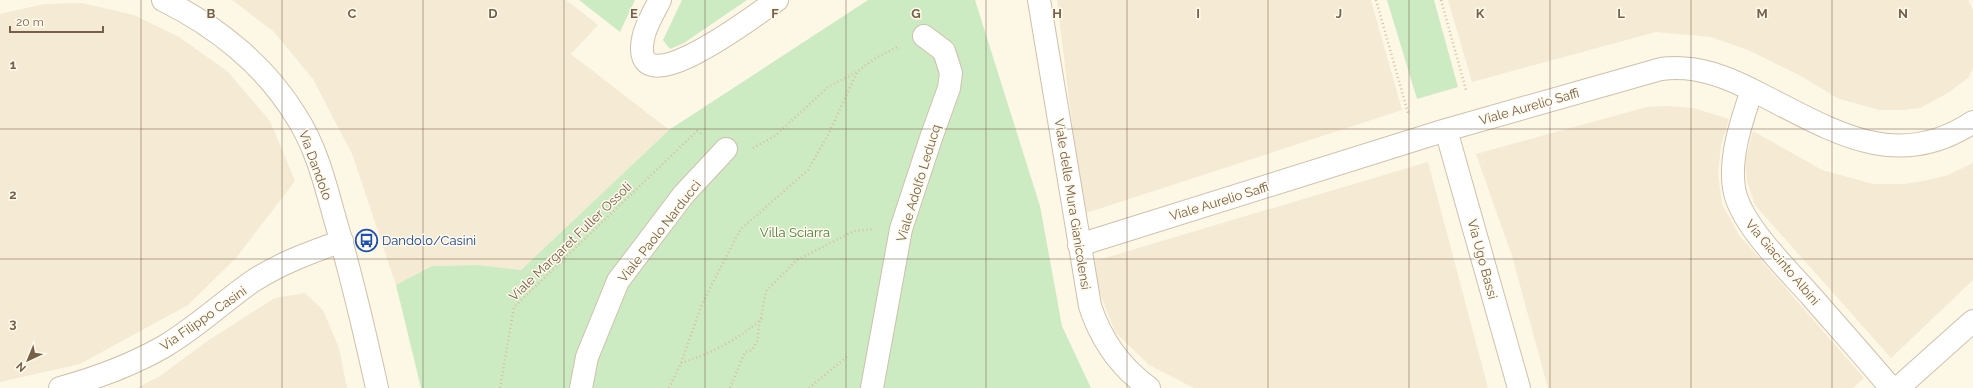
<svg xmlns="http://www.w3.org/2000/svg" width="1973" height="388" font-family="Raleway,sans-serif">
<rect width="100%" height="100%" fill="#fdf7e5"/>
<path fill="#f5ead3" d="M232,0H566L598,25L571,54L669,130L521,270L478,265L432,266L396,285L353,156L313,79L273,31Z
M1057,0H1371L1402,110L1083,214Z
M1448,0H1968L1973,10V68L1968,78L1948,93L1920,108L1903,110H1880L1839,99L1801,76L1748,50L1711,37L1656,32L1472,82Z
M82,3L134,15L179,37L227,71L270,121L295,181L236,258L188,305L80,364L0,382V14L45,4Z
M1668,106L1693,108L1729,119L1721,145L1718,174L1722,204L1739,235L1864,378L1853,388H1548L1512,256L1476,154L1647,107Z
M1753,131L1822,170L1873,184H1904L1928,180L1948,175L1973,163V280L1891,358L1755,205L1747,182L1745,162Z
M1428,162L1488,388H1194L1149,365L1115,332L1088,263Z
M305,293L323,310L339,348L347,388H137L160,376L209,340L275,298Z"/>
<path fill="#cdebc3" d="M579,0H635L620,32Z
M682,0H747L684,43L670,49L663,40Z
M868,0H975L1040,206L1062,326L1091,388H421L396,285L432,266L478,265L521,270L669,130Z
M1387,0H1434L1458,87L1417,99Z"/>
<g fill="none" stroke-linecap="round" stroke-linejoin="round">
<defs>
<path id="pedestrian" d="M581,388L587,357L618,281L684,194L726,149
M872,388L901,229L931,138L949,88L951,73L944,51L924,36"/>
<path id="minor" d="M660,0C654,12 645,26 643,39C629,113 761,11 777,0
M1039,0L1090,306C1101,340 1120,367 1149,388
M1752,90C1742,120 1729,156 1734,188C1739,223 1788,270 1811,296C1838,327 1865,357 1891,388
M1446,130L1519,388
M1079,245L1446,130L1661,69C1697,64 1730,78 1762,95C1833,131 1897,173 1973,122
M60,388C97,378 132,365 165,346C197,327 223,302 253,281C281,263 311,252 342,241
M1898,388L1973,321"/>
<path id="tertiary" d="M163,0C216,26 265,65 296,116C315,145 324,179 333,212C350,270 364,329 377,388"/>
</defs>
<use href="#pedestrian" stroke="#cfc0ab" stroke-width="24"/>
<use href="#minor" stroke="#cfc0ab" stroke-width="24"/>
<use href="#tertiary" stroke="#cfc0ab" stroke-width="24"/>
<path stroke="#d9be9e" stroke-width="2.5" stroke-dasharray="1 3" stroke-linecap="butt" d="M1376,0L1408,113
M1441,0L1466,90
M753,148L775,136L828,87L857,72
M681,363C708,355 742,338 762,318
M500,388L514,307L697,131L702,134
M669,388L681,363L702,304L740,230L808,170L829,133L857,72L874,59L899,46
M730,388L745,352L752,350L758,340V332L766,291L797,260L854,231L874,229
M809,388L849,355"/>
<use href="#pedestrian" stroke="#fff" stroke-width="22"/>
<use href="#minor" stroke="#fff" stroke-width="22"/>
<use href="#tertiary" stroke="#fff" stroke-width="22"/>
</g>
<path fill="none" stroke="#776049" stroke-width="1" stroke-opacity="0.55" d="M141,0V388M282,0V388M423,0V388M564,0V388M705,0V388M846,0V388M986,0V388M1127,0V388M1268,0V388M1409,0V388M1550,0V388M1691,0V388M1832,0V388M0,129H1973M0,259H1973"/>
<defs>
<symbol id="bus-ring" viewBox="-11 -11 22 22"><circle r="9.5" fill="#fffaec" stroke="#1a4fb4" stroke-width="1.5"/><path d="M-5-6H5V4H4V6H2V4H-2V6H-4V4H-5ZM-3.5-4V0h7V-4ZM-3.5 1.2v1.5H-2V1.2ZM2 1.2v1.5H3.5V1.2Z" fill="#1a4fb4"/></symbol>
</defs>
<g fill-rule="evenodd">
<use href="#bus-ring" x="354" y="228" width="25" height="25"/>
</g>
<g text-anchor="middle" stroke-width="3" stroke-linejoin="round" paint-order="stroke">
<g font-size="13" fill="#776049" stroke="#fffaec">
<text transform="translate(1529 106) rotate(-16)" y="5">Viale Aurelio Saffi</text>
<text transform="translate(316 165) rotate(70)" y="5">Via Dandolo</text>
<text transform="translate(918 183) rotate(-73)" y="5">Viale Adolfo Leducq</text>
<text transform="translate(1219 201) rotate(-17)" y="5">Viale Aurelio Saffi</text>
<text transform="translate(1073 204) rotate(81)" y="5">Viale delle Mura Gianicolensi</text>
<text transform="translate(659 231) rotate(-52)" y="5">Viale Paolo Narducci</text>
<text transform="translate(570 241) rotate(-44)" y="5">Viale Margaret Fuller Ossoli</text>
<text transform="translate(1483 259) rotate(75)" y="5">Via Ugo Bassi</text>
<text transform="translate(1783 262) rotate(50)" y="5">Via Giacinto Albini</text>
<text transform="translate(203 318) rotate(-35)" y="5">Via Filippo Casini</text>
</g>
<g font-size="13" fill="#4a7e40" stroke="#fffaec">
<text x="795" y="237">Villa Sciarra</text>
</g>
<g font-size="13" fill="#164399" stroke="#fffaec" text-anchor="start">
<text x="382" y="245">Dandolo/Casini</text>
</g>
</g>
<g font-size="13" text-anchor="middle" font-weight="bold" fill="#776049" stroke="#fffaec" stroke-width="3" stroke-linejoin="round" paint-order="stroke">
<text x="211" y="18">B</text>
<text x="352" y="18">C</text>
<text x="493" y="18">D</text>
<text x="634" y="18">E</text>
<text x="775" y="18">F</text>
<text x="916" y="18">G</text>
<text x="1057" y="18">H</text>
<text x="1198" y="18">I</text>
<text x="1339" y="18">J</text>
<text x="1480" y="18">K</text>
<text x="1621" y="18">L</text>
<text x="1762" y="18">M</text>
<text x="1903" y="18">N</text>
<text x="13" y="69">1</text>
<text x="13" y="199">2</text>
<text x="13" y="328">3</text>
</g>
<g transform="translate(28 360) rotate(224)" stroke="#fffaec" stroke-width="3" paint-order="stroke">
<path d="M0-3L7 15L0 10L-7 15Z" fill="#776049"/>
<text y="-6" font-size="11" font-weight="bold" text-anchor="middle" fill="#776049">N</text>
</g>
<path d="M10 26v6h93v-6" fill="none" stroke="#776049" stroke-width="2"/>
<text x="16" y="26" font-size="12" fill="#776049" stroke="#fffaec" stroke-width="3" paint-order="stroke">20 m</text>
</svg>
